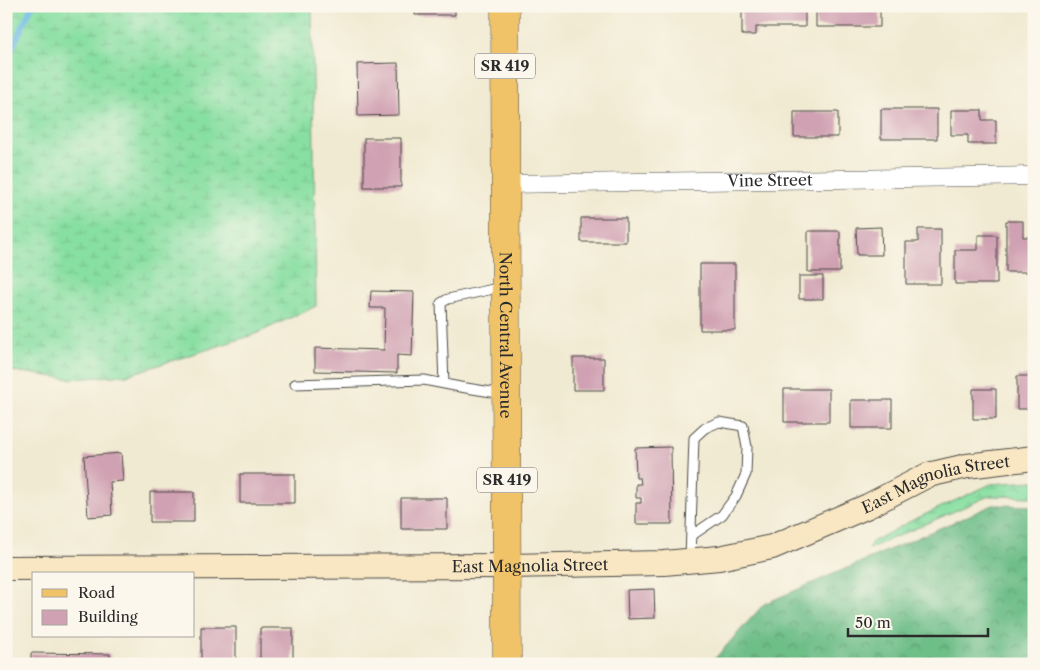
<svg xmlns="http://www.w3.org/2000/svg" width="1040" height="670" font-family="'Libre Caslon Text',serif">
<defs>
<pattern id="forest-crowns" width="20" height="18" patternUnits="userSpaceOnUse" patternTransform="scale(1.25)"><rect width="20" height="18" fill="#6ebe88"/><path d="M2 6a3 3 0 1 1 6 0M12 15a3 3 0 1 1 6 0" fill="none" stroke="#5b9b6f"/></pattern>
<pattern id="wetland-marsh" width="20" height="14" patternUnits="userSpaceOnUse" patternTransform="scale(1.25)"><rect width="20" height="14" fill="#88dfa2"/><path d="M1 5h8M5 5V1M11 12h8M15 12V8" fill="none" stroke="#76c08c"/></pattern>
</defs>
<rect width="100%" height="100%" fill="#fbf7ec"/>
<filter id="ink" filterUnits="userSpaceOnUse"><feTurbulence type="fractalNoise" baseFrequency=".02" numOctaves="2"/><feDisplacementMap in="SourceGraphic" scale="10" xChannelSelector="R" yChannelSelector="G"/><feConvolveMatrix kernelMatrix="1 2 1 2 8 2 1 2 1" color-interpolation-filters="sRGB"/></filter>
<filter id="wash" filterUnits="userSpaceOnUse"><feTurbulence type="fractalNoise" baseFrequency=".0096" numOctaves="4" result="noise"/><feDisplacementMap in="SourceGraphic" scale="20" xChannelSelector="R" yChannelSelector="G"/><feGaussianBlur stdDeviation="1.12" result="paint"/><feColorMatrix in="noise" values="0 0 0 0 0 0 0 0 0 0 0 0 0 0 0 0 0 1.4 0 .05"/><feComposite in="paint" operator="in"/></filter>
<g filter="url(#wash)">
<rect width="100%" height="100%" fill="#f1ead2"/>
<path fill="url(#forest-crowns)" stroke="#4c745a" d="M993,505L1034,506V664H710L764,604Z"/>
<path fill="url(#wetland-marsh)" stroke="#5a8566" d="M6,6H312L316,306L253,335L127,375L71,379L6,370Z
M1034,481V497L989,496L868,549L872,542L911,521L991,484Z"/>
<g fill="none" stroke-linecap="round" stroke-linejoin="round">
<path stroke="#6ebbe8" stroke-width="5.5" d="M6,61L32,6"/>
</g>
<g id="blocks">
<path fill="#d0a1b2" d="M415,6H455V15H415Z
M742,6H805V27H756V35H742Z
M816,6H880V27H816Z
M398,63L399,115L358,116L357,64Z
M881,109H937V139H881Z
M951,110H982V120H996V144H968V135H951Z
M794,112H838V137H794Z
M364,138H401V187H364Z
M581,218H626V242H581Z
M1006,221H1023V237H1034V272H1006Z
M881,227L882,255H857L856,228Z
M918,229H941V284H906V242H918Z
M808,231H840V272H808Z
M978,235H997V284H955V250H978Z
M700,264H735V330H700Z
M799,276H823V299H799Z
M371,291L414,292L412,356L397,355V373L315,371V348L384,350L385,308H370Z
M573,358H604V390H573Z
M1017,376H1034V409H1017Z
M784,389H829V422H784Z
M973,389H996V419H973Z
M851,400H892V428H851Z
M671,447L672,524H636V503H641V498H636V484H641L640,478H636L635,448Z
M121,453L123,481L110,482L112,515L88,517L84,456Z
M240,474H295V503H240Z
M150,492H194V522H150Z
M401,498H447V529H401Z
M654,589L655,618L628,619L627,590Z
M201,627H236V664H201Z
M260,628H293V664H260Z
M31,653L110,654L109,664H31Z"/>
</g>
</g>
<g filter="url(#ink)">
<use href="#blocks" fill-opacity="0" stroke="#494844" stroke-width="1"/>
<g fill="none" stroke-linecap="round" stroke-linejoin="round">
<defs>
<path id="lane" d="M295,384L424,380L460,387L504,394
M444,384L441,303L448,299L502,287
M690,560L694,438L705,428L719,422L743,426L747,447L746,474L736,496L722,515L691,536"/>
<g id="street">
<path id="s1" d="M505,184L1034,176"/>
</g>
<g id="secondary">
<path id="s2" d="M6,568L507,566L664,563L719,558L772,547L868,506L928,475L967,466L1034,458"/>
</g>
<g id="primary">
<path id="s3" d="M505,6L507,664"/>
</g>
</defs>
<use href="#lane" stroke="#494844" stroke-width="11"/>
<use href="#street" stroke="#494844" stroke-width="19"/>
<use href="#secondary" stroke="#494844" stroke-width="26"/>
<use href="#primary" stroke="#494844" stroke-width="29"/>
<use href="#lane" stroke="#fff" stroke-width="9"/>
<use href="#street" stroke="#fff" stroke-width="18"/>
<use href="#secondary" stroke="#f9e7c3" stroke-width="24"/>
<use href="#primary" stroke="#f1c369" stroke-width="28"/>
</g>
</g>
<g text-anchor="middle" stroke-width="4.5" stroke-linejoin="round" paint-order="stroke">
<g fill="#fbf7ec" stroke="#696865" stroke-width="1">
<rect x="475" y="53.5" width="60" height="25" rx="4"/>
<rect x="477" y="467.5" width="60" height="25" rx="4"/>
</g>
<g font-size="15" font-weight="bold" fill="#2b2b2b">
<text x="505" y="71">SR 419</text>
<text x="507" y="485">SR 419</text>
</g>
<g font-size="16" fill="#2b2b2b" stroke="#fbf7ec">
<text dy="6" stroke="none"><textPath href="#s1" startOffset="265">Vine Street</textPath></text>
<text dy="6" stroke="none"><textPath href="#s3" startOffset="329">North Central Avenue</textPath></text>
<text dy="6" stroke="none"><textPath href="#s2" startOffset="944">East Magnolia Street</textPath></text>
<text dy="6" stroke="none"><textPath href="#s2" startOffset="524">East Magnolia Street</textPath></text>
</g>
</g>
<rect width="1040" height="670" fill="none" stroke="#fbf7ec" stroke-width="25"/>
<rect x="32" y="572" width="162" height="65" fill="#fbf7ec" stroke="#a8a59f"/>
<rect x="42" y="589" width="25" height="8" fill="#f1c369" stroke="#a8a59f"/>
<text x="78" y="598" font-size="15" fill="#2b2b2b">Road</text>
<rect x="42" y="610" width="25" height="15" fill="#d0a1b2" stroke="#a8a59f"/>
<text x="78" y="622" font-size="15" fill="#2b2b2b">Building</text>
<path d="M848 628v8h140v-8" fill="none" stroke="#2b2b2b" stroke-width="2.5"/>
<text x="855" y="628" font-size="15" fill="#2b2b2b" stroke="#fbf7ec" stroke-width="4" paint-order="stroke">50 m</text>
</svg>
